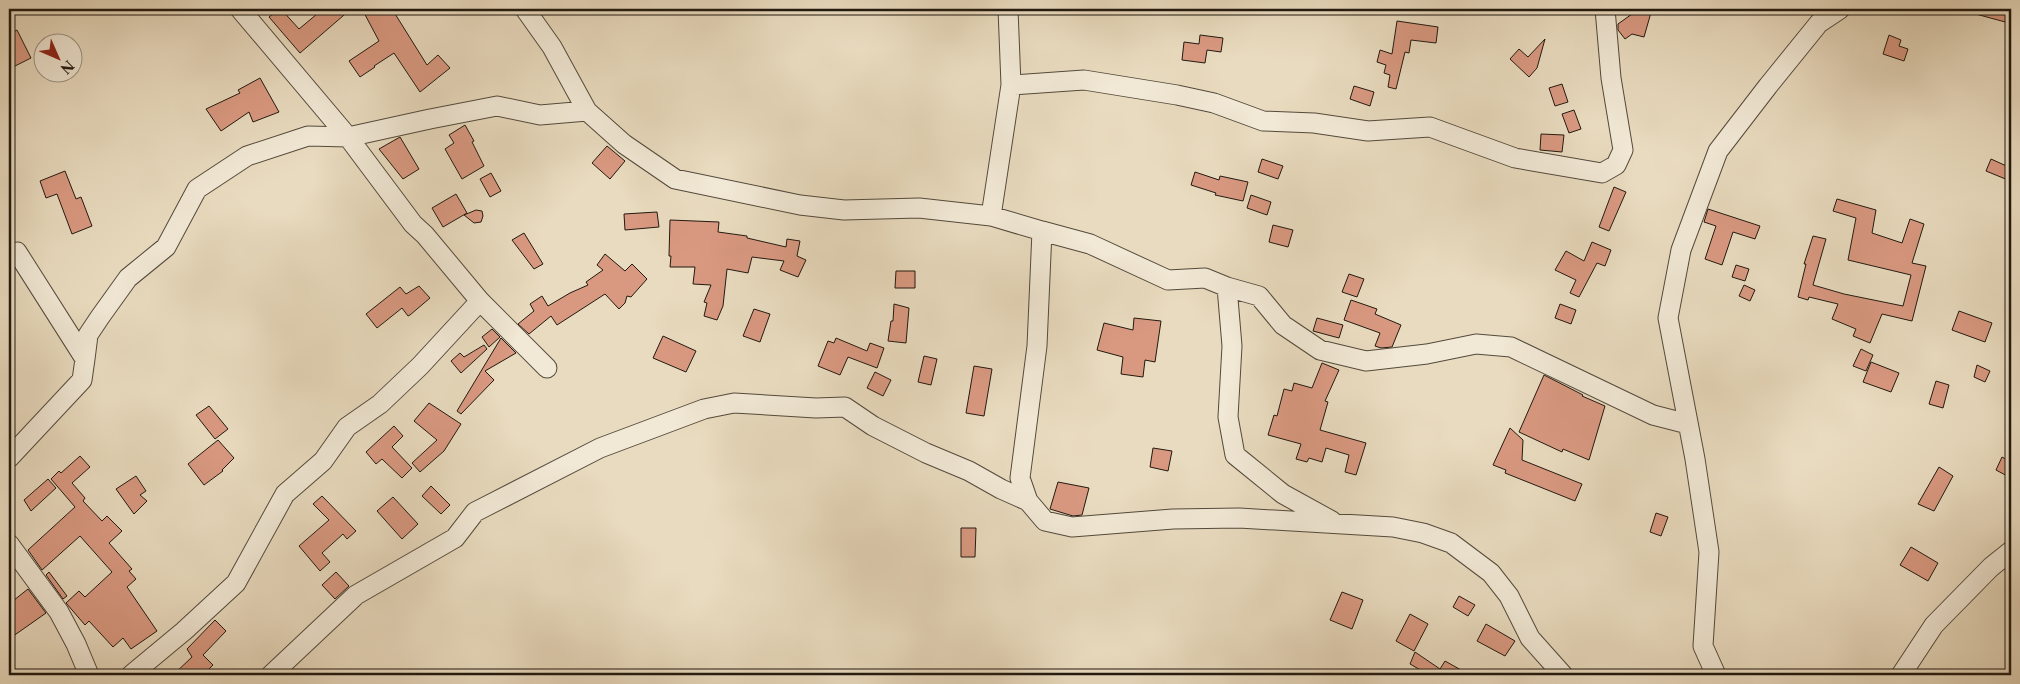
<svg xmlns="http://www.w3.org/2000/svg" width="2020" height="684" font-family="'Libre Caslon Text',serif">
<rect width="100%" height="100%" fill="#e9dbbf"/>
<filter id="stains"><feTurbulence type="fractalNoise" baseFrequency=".004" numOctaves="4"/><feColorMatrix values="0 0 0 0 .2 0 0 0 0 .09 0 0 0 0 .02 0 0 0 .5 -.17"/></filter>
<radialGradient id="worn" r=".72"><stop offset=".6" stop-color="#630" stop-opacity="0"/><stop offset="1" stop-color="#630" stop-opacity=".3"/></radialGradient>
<path fill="#d99981" stroke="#211910" d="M279,9H281L299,29L323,9H351L300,53L269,17Z
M362,9H392L427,65L438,55L450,68L420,92L394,53L374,66L375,67L360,77L349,61L379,41Z
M1639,9H1652L1644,37L1632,34L1625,39L1618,30V24Z
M1973,9H2011V14L2009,23L1972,13Z
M1397,21L1438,27L1436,43L1411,40L1409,53L1405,52L1396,89L1388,87L1390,75L1384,73L1386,65L1377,62L1380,50L1392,54Z
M17,30L31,58L9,69V34Z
M1200,35L1223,38L1221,52L1207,50L1205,63L1182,60L1184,42L1199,44Z
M1889,35L1901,40L1899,46L1908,49L1904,61L1883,54Z
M1545,39L1537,68L1529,77L1510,59L1519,49L1528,57Z
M260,78L279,112L253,122L249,112L221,131L206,109L240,93L238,90Z
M1562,84L1568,102L1555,106L1549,88Z
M1354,86L1374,92L1370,106L1350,99Z
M1574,110L1581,129L1569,133L1562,114Z
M465,125L474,141L472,142L484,166L462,179L445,149L454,143L449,135Z
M1541,134L1564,135L1562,152L1540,150Z
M400,137L419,169L403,179L379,149Z
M607,146L625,161L610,179L592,163Z
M1262,159L1283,166L1278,179L1258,172Z
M1991,159L2011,168L2008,180L1986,171Z
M65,171L76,199L81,197L92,226L72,234L57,194L46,198L40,181Z
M1195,172L1219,180L1220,176L1248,182L1243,201L1215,195L1216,193L1191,185Z
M491,173L501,191L490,197L480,179Z
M1614,187L1626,192L1609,231L1599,227Z
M456,194L467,213L443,227L432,208Z
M1251,195L1271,202L1267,215L1247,208Z
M1837,199L1876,210L1872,233L1902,243L1910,219L1924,224L1912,263L1926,266L1912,321L1882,314L1870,343L1853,336L1856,329L1832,319L1838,304L1809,297L1808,300L1798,297L1806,264H1804L1813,236L1826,239L1813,285L1844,294L1903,306L1911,275L1848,260L1856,218L1833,211Z
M1708,209L1760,226L1755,239L1733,232L1722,265L1705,259L1716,226L1704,222Z
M476,210L482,211L483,216L481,222L474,223L464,215Z
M657,212L659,227L625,230L624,214Z
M670,220L719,222L718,232L747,236V238L786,247L787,239L800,241L797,256L806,260L798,277L780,270L784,261L752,257L748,273L727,269L723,306L717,320L704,316L707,303L704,302L711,285L693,284L695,267H670L671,256H669Z
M1273,225L1293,230L1288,247L1269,242Z
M524,233L543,264L534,269L512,240Z
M1592,242L1611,250L1605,266L1597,263L1579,297L1570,293L1576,280L1555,270L1566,251L1584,261Z
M605,254L625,271L632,264L647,279L631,297L627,296L625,303L619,309L605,294L557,325L551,316L529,334L518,324L534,311L530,304L542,296L548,306L570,293L588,285L586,282L603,270L597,265Z
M1736,265L1749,269L1745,281L1732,277Z
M896,271H915V288H895Z
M1349,274L1364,279L1357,297L1342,292Z
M1744,285L1755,290L1750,301L1739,296Z
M419,286L430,298L410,315L408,316L402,308L377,328L366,314L400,287L406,294Z
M1351,300L1377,309L1375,314L1401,325L1392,347L1381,348L1375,346L1380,333L1344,320Z
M894,304L909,308L906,343L888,341L891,321H893Z
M1560,304L1576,310L1571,324L1555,318Z
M754,309L770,314L760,342L743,336Z
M1959,311L1992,323L1985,342L1952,330Z
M1134,318L1161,321L1155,362L1145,360L1143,377L1121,374L1123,357L1097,350L1104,323L1133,330Z
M1317,318L1343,325L1339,338L1313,331Z
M492,329L500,337L489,347L482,337Z
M663,336L696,351L686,372L653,358Z
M501,338L516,353L485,371L494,380L461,414L457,411Z
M836,338L867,351L870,343L884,348L877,368L848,357L840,375L818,366L828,341L834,343Z
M484,345L487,349L461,373L451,361L460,353L464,357Z
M1861,349L1873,355L1866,371L1853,366Z
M924,356L937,359L931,385L918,382Z
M1871,362L1899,373L1891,392L1863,382Z
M1322,363L1339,370L1325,401L1328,402L1320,430L1366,443L1356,475L1345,472L1349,455L1326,448L1322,462L1309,458L1307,462L1296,459L1301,444L1268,435L1274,415L1277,416L1284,389L1292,391L1294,383L1312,388Z
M1977,365L1990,371L1985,382L1974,377Z
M974,366L992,369L984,416L966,413Z
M875,372L891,380L883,396L867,388Z
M1544,375L1583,395L1582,396L1605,406L1589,460L1563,449L1562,452L1519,432Z
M1936,381L1949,385L1943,408L1929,404Z
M429,403L461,424L444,451L420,472L412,463L437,440L414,421Z
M209,406L228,429L215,439L196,415Z
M394,426L403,436L392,447L412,468L402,478L382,459L376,464L366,452Z
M1510,428L1523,440L1522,460L1582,484L1575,501L1505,473L1506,470L1493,465Z
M218,440L234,458L222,470L223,471L204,485L188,464Z
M1153,448L1172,451L1168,471L1150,467Z
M80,456L90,467L72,483L85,498L83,501L102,521L107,516L122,531L109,543L132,569L129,571L136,579L127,587L157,631L131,649L123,638L113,647L89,621L85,625L66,603L79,591L85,597L112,572L80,536L42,570L28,550L75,507L51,479L59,471L61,473Z
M2002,457L2011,462V478L1996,470Z
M1939,467L1953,476L1934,511L1918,504Z
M136,476L146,491L140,495L147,501L134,514L116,489Z
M48,479L56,488L31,511L24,500Z
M1058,482L1089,488L1082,515L1073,516L1050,509Z
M431,486L450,505L441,514L422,496Z
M322,496L356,531L347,539L343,534L322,553L330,562L320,571L299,546L329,520L313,504Z
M393,497L418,524L402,539L377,511Z
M1656,513L1668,517L1661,536L1650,532Z
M961,528H976L975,557H961Z
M1911,547L1938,563L1928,581L1900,565Z
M49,572L67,596L63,599L46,575Z
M336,572L349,586L335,599L322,585Z
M28,589L46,613L9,639V604Z
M1342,592L1363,600L1352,629L1330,620Z
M1459,596L1475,605L1468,616L1453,607Z
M1410,614L1428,624L1414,651L1396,641Z
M215,620L226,631L203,655L213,665L203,675H173L192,657L187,649Z
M1486,624L1515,641L1505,656L1477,641Z
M1415,652L1440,669L1445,661L1470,675H1429L1410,664Z"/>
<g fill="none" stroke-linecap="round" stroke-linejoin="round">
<defs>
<path id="minor" d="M240,9L348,137L413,224L425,235L480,301L547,368
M525,9L552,47L587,111L624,144L675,179L800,205L844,210L919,208L991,216L1042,231
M1008,9L1011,85
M991,216L1011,85L1084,80L1177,95L1214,103L1263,121L1314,123L1368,131L1430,127L1515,158L1602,173L1616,165L1623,150L1611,78L1605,9
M9,254L17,252L85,359L88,335L100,317L128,278L166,247L197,189L247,156L308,136L348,137L430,119L497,106L540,115L587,111
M1227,287L1259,296L1283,325L1320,350L1366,361L1427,354L1476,344L1511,347L1653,415L1688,424
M9,458L82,380L85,359
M1028,501L1020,478L1037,346L1042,231L1090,244L1168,280L1205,278L1227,287L1232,346L1228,417L1235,455L1283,494L1332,521
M9,544L59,612L76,644L89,675
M131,675L184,631L236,583L285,494L323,461L347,427L380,404L420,366L480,301
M271,675L356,595L455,538L475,512L600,448L704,409L734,403L816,408L845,407L873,426L926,453L969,471L1001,489L1028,501L1045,521L1072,527L1173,519L1239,518L1393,527L1423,533L1451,543L1491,573L1509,596L1530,638L1563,675
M1716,675L1703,646L1709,552L1695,459L1668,318L1681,250L1718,151L1768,86L1819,23L1840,9
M1901,675L1934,625L1991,567L2011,551"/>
</defs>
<use href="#minor" stroke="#534a3c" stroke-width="21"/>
<use href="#minor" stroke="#f1e8d5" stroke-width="19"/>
</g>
<rect width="2020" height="684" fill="none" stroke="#e9dbbf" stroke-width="30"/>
<rect x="10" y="10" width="2000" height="664" fill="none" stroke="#211910" stroke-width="2.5"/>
<rect x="15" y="15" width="1990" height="654" fill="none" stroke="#211910"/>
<g transform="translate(58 58) rotate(135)"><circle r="24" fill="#f1e8d5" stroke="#9e9586"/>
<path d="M0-4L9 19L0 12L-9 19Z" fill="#8f2418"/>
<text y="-8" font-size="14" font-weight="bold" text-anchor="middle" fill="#211910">N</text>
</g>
<rect width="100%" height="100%" filter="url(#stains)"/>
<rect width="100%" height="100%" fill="url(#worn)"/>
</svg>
